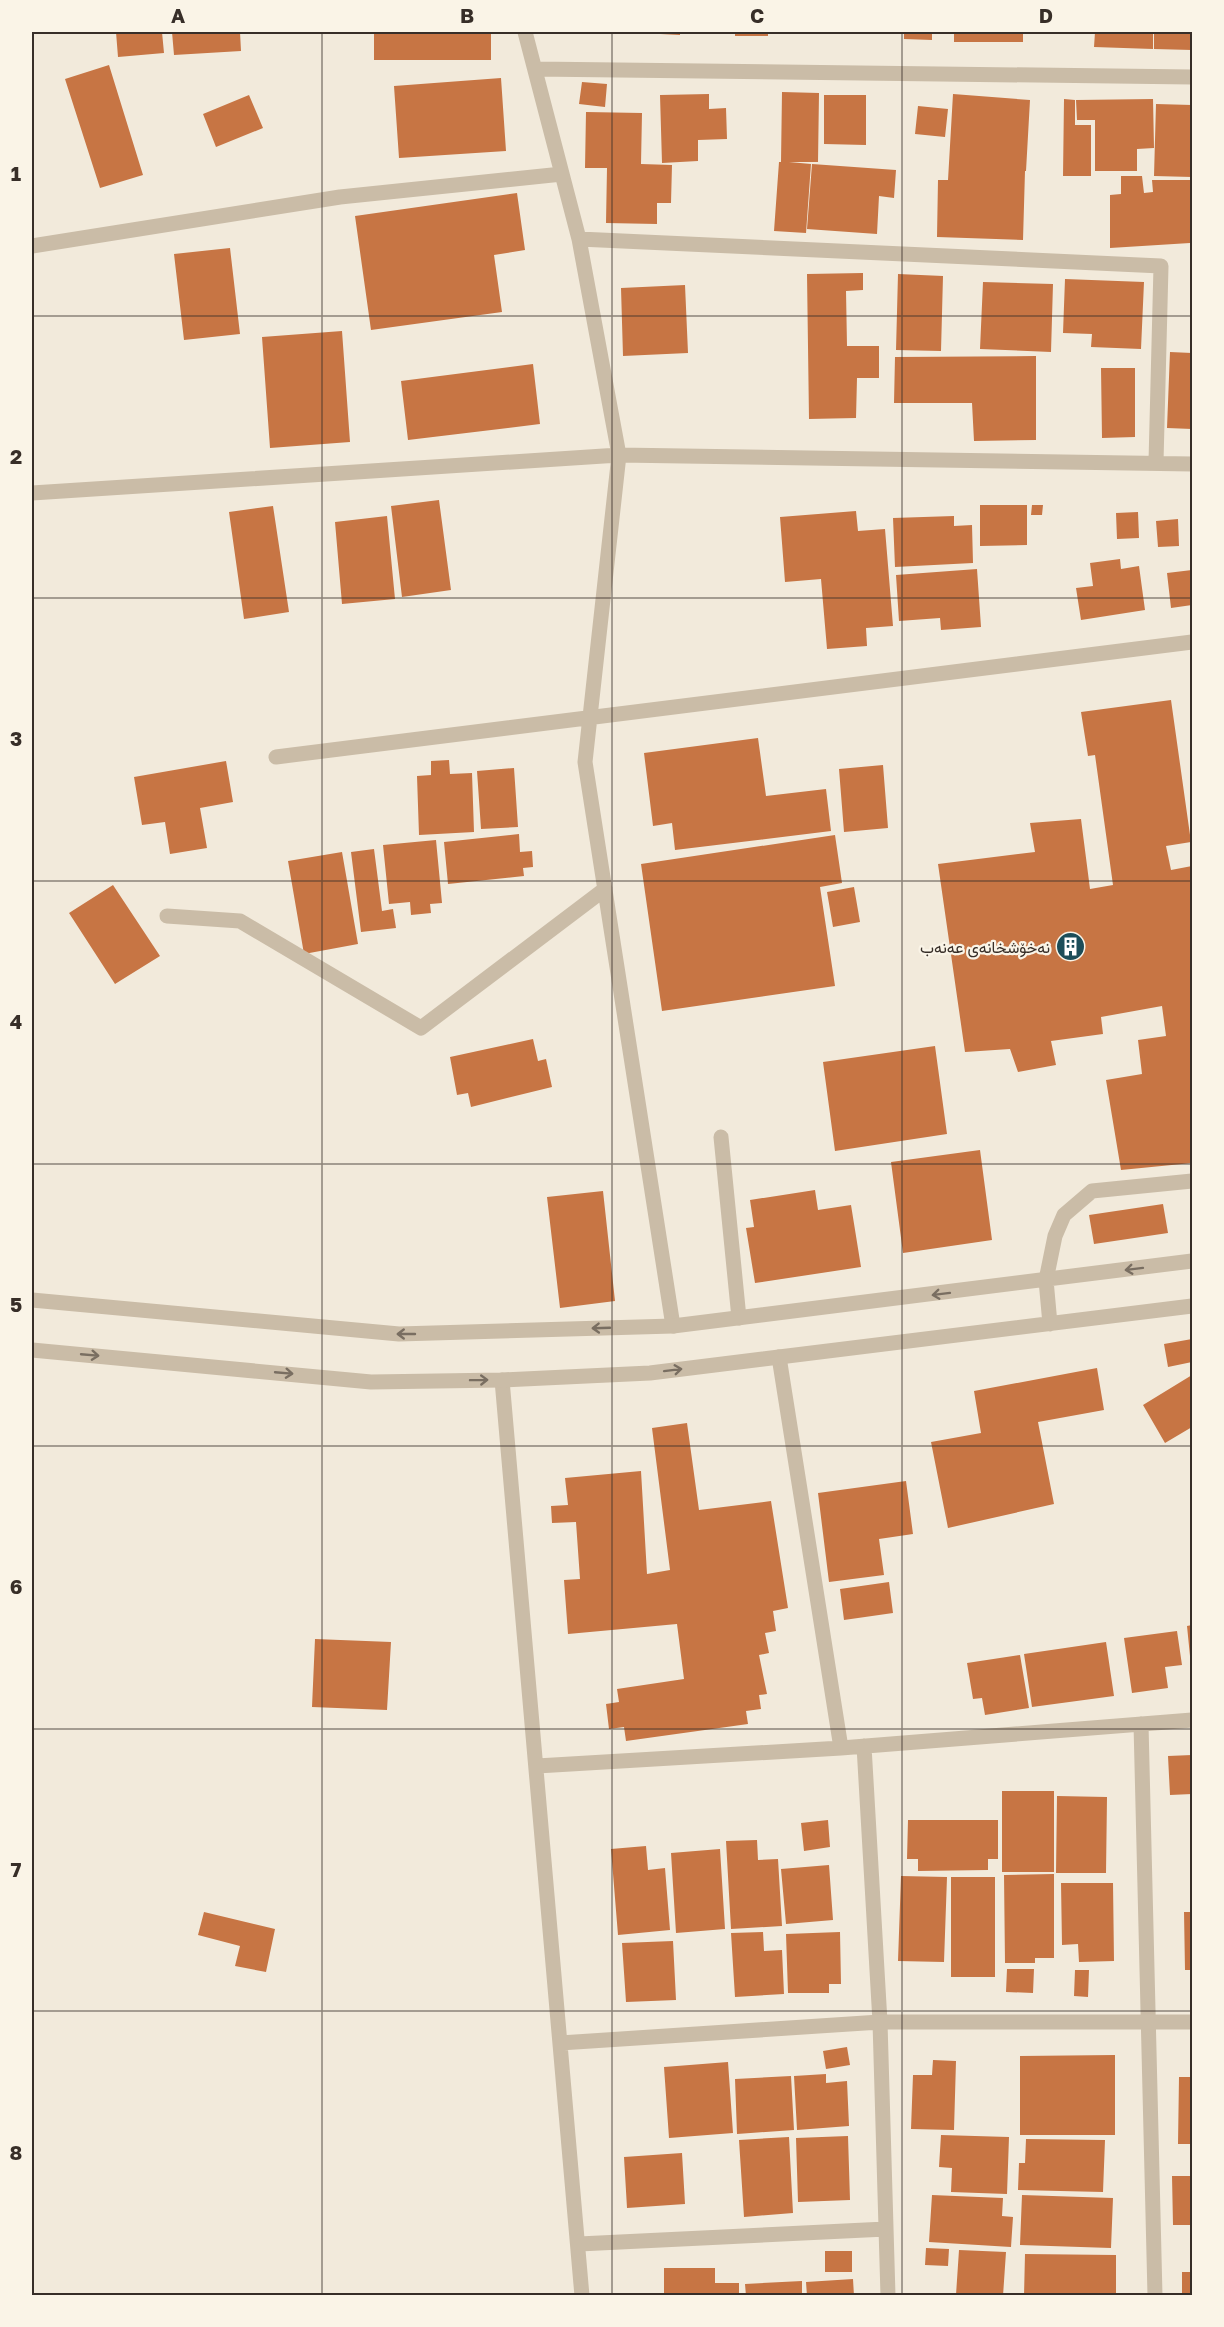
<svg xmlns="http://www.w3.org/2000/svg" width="1224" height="2327" font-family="'Golos Text',Vazirmatn,sans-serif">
<rect width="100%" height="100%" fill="#f2eadb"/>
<path fill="#c77544" d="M116,32H162L164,53L118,57Z
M172,32H240L241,51L174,55Z
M374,32H491V60H374Z
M641,32H680V35L641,33Z
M735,32H768V36H735Z
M904,32H932V40L904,39Z
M954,32H1023V42H954Z
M1095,32H1153V49L1094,47Z
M1154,32H1192V50L1154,49Z
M109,65L143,175L100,188L65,79Z
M501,78L506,151L399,158L394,86Z
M582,82L607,84L605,107L579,104Z
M782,92L819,93L818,162H789L811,164L806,233L774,231L779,162H781Z
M709,94V109L726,108L727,139L698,140V161L662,163L660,95Z
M953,94L1030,100L1026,171H1025L1023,240L937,237L938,180H948Z
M249,95L263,128L216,147L203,114Z
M824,95H866V145L824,144Z
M1064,99L1075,100V125H1091V176H1063Z
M1153,99L1154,148L1137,149V171H1095V120H1077L1076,100Z
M1156,104L1192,105V177L1154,176Z
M918,106L948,109L945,137L915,134Z
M586,112L642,113L641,164L672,165L671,203H657V224L606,223L607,168H585Z
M812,164L896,170L894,198L879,196L877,234L807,229Z
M1121,176H1142L1144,193L1153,192L1152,180H1190V243L1110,248V195L1121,194Z
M517,193L525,250L494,255L502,312L371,330L355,216Z
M230,248L240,334L184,340L174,254Z
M863,273V290L846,291L847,346H879V378H857L856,418L809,419L807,274Z
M898,274L943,276L941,351L896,350Z
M1065,279L1144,282L1141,349L1091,347L1092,334L1063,333Z
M983,282L1053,284L1051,352L980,349Z
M685,285L688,353L623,356L621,288Z
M342,331L350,442L270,448L262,337Z
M1170,352L1192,353V429L1167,428Z
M1036,356V440L974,441L972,403H894L895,357Z
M533,364L540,424L408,440L401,381Z
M1101,368H1135V437L1102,438Z
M439,500L451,590L402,597L391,506Z
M980,505H1027V545L980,546Z
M1032,505H1043L1042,515H1031Z
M273,506L289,612L244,619L229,512Z
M856,511L858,531L885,529L893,626L866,628L867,646L827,649L821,579L785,582L780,517Z
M1138,512L1139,538L1117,539L1116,513Z
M387,516L395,599L342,604L335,522Z
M954,516V526L972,525L973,563L895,567L893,518Z
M1178,519L1179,546L1158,547L1156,521Z
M1120,559L1121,569L1139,566L1145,610L1081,620L1076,588L1093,586L1090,563Z
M977,569L981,627L941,630L940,618L899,621L896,575Z
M1192,570V605L1171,608L1167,573Z
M1171,700L1191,842L1166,846L1171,870L1192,866V1012L1190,1013L1192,1024V1163L1121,1170L1106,1080L1142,1074L1138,1040L1166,1036L1162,1006L1101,1017L1103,1034L1051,1041L1056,1065L1018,1072L1010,1049L965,1052L938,864L1035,852L1030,823L1081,819L1090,889L1113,885L1095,755L1088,756L1081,712Z
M758,738L766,796L826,789L831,831L675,850L672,823L653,826L644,753Z
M449,760L450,774L472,773L474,832L419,835L417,776L431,775V761Z
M226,761L233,802L200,808L207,848L170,854L165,822L142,825L134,777Z
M883,765L888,828L844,832L839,769Z
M514,768L518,827L481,829L477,771Z
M519,834L520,852L532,851L533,867L523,868L524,876L448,884L444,842Z
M835,835L842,883L820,887L835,986L662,1011L641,864Z
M436,840L442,903L430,904L431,913L411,915L410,902L389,904L383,845Z
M374,849L382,911L393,909L396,928L361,932L351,852Z
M342,852L358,944L304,954L288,861Z
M113,885L160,956L115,984L69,913Z
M854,887L860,922L833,927L827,892Z
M533,1039L538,1061L546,1059L552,1087L471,1107L468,1093L457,1095L450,1057Z
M935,1046L947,1134L835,1151L823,1062Z
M980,1150L992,1240L903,1253L891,1162Z
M815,1190L818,1210L851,1205L861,1267L755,1283L746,1228L754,1227L750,1200Z
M603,1191L615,1301L560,1308L547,1197Z
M1163,1204L1168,1233L1094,1244L1089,1215Z
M1192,1339V1362L1168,1367L1164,1344Z
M1097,1368L1104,1410L1038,1422L1054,1504L948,1528L931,1442L981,1433L974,1391Z
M1192,1375V1427L1165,1443L1143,1405Z
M687,1423L699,1510L771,1501L788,1608L773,1611L776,1631L765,1633L769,1653L759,1655L767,1694L759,1695L761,1709L746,1711L748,1724L626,1741L624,1727L609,1729L606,1704L619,1702L617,1689L684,1679L677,1624L568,1634L564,1580L580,1579L576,1522L552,1523L551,1506L568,1505L565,1478L641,1471L647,1574L670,1570L652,1428Z
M906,1481L913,1534L879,1539L884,1575L829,1582L818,1493Z
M889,1582L893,1613L844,1620L840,1589Z
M1192,1625V1666H1191L1187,1626Z
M1177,1631L1182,1665L1165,1667L1168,1688L1132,1693L1124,1638Z
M315,1639L391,1642L387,1710L312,1707Z
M1106,1642L1114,1696L1032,1707L1024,1654Z
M1020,1655L1029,1708L985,1715L982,1698L973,1699L967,1663Z
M1192,1755V1794L1170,1795L1168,1756Z
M1002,1791H1054V1872H1002Z
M1057,1796L1107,1797L1106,1873H1056Z
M828,1820L830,1847L804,1851L801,1823Z
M908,1820H998V1859H988V1870L918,1871V1859H907Z
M757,1840L758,1860L778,1859L782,1926L731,1929L726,1841Z
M646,1846L648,1870L665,1868L670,1930L618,1935L611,1849Z
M720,1849L725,1929L676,1933L671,1853Z
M829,1865L833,1920L786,1924L781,1869Z
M1054,1874V1958H1035V1963H1005L1004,1875Z
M901,1876L947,1877L944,1962L898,1961Z
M951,1877H995V1977H951Z
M1061,1883H1113L1114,1961L1079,1962L1078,1944L1062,1945Z
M204,1912L275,1929L266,1972L235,1966L240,1946L198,1935Z
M1184,1912H1192V1970H1185Z
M763,1932L764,1951L782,1950L784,1994L735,1997L731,1933Z
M840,1932L841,1984H829V1993H788L786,1934Z
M673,1941L676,2000L626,2002L622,1943Z
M1007,1969H1034L1033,1993L1006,1992Z
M1075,1970H1089L1088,1997L1074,1996Z
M847,2047L850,2065L826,2069L823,2051Z
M1115,2055V2135H1020V2056Z
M933,2060L956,2061L954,2130L911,2129L913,2075H932Z
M728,2062L733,2133L669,2138L664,2067Z
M826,2074V2083L847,2081L849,2126L797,2130L794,2076Z
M791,2076L794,2130L737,2134L735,2079Z
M1179,2077H1192V2144H1178Z
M941,2135L1009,2137L1007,2194L951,2192L952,2168L939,2167Z
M848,2136L850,2200L798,2202L796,2138Z
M789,2137L793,2213L744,2217L739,2140Z
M1026,2139L1105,2140L1103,2192L1018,2190L1019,2163H1025Z
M682,2153L685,2204L627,2208L624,2157Z
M1172,2176H1192V2225H1173Z
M932,2195L1003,2198L1002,2216L1013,2217L1011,2247L929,2242Z
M1022,2195L1113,2198L1111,2248L1020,2245Z
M926,2248L949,2249L948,2266L925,2265Z
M959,2250L1006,2252L1003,2296L956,2295Z
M825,2251H852V2272H825Z
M1025,2254L1116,2255V2296H1024Z
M664,2268H715V2283H739V2296H664Z
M1182,2272H1192V2295H1182Z
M853,2279L854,2296H807L806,2282Z
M802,2281V2296H746L745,2284Z"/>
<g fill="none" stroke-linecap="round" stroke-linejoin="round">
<path stroke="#cabca7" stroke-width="15" d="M721,1137L739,1318
M1046,1280L1055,1236L1064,1215L1092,1191L1192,1181"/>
<path stroke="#cabca7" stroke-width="15" d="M525,32L579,239L619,455L585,762L673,1326
M535,69L1192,77
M579,239L1161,266L1156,462
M32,246L340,197L562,174
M32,493L619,455L1192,464
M276,757L1192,642
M167,916L240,921L421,1028L605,889
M779,1357L841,1748
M502,1380L582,2296
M1141,1724L1155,2296
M864,1746L880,2022L888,2296
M537,1766L841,1748L1192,1720
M560,2043L880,2022H1192
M579,2244L886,2229"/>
<path stroke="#cabca7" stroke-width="15" d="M1046,1280L1050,1324
M32,1300L399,1334L673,1326L1192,1261
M32,1350L371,1382L502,1380L650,1373L1192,1306"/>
</g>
<defs><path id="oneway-shaft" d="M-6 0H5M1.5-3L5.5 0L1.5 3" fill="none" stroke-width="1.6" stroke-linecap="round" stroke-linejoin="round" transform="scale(1.5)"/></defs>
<g stroke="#796e61">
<use href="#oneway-shaft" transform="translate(1134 1269) rotate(173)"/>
<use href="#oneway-shaft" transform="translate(941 1294) rotate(173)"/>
<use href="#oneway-shaft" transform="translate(601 1328) rotate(178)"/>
<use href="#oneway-shaft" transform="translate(406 1334) rotate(180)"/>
<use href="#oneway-shaft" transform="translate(90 1355) rotate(5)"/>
<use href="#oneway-shaft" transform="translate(673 1370) rotate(-7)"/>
<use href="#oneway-shaft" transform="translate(284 1373) rotate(5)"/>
<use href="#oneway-shaft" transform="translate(479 1380) rotate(-1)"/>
</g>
<path fill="none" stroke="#372e28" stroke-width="1.5" stroke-opacity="0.55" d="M322,32V2296M612,32V2296M902,32V2296M32,316H1192M32,598H1192M32,881H1192M32,1164H1192M32,1446H1192M32,1729H1192M32,2011H1192"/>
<defs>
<symbol id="building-disc" viewBox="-11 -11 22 22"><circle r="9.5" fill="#1c4d59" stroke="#faf4e7"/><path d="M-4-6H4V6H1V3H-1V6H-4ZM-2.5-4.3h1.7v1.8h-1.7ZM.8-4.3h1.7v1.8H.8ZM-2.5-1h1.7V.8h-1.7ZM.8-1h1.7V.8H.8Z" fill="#fff"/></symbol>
</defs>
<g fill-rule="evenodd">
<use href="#building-disc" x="1054" y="930" width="33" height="33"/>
</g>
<g text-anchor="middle" stroke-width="4.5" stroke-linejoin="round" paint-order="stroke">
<g font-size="16" fill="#372e28" stroke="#faf4e7" text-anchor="end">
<text x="1050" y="953">نەخۆشخانەی عەنەب</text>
</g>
</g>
<rect width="1224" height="2327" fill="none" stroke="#faf4e7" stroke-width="66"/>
<rect x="33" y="33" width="1158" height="2261" fill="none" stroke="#372e28" stroke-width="2"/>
<g font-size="20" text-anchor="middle" font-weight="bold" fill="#372e28">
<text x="178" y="23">A</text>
<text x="467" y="23">B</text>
<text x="757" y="23">C</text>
<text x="1046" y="23">D</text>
<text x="16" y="181">1</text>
<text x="16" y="464">2</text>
<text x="16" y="746">3</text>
<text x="16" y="1029">4</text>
<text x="16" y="1312">5</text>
<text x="16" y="1594">6</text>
<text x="16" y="1877">7</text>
<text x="16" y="2160">8</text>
</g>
</svg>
